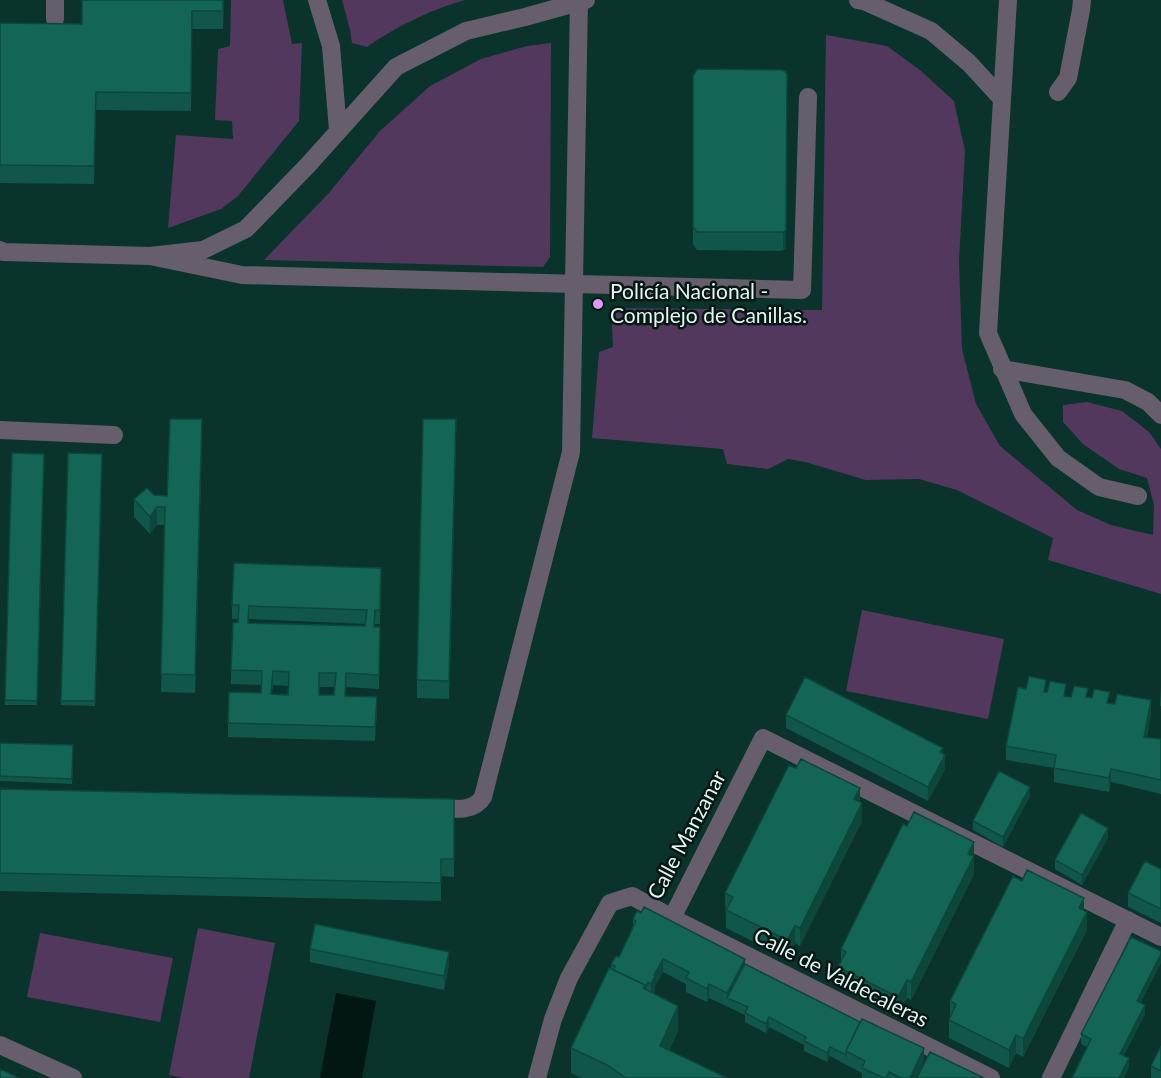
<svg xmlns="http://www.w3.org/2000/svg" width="1161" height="1078" font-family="Lato,sans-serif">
<rect width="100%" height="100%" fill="#0a332b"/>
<path fill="#52385d" d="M231,0H283L292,44L302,43L299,121L238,196L221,209L168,228L176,135L233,139L232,121L215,120L218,49L230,46Z
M342,0H465C430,10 397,26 367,47L352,43L350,30Z
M826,35L887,46L921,71L954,101L965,151L959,261L962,349L976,404L1000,446L1077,510L1111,525L1153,535L1154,505L1147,478L1119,469L1083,444L1063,422V405L1087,402L1122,411L1149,432L1161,449V594L1048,560L1053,538L957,490L919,479L866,480L805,462L788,459L768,469L727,464L723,449L592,438L599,352L613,347L611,308L822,310Z
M551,43L550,257L543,267L264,260L328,194L380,131L430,86L481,59L527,46Z
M862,610L1004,639L988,719L846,691Z
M198,928L275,943L249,1078H184L169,1075Z
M40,933L173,958L160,1022L27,997Z"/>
<path fill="#021713" d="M336,993L376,1001L362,1078H320Z"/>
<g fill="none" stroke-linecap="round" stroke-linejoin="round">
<path stroke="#665e6a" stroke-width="18" d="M317,0L331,46L338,130
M858,0L864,1L931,31L969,63L1002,99
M1008,0L988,333L1023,414L1058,458L1099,487L1138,496
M55,19V0
M1058,92L1068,78L1081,10L1082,0
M0,250L3,252L150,256L203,250L246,229L308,165L396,67L466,31L525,17L586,0
M150,256L242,275L802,290L808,97
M1002,369L1125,390L1148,402L1161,415
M0,430L114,435
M431,807C449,808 473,814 483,797L571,452L579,0
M672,918L763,738L1161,937
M0,1045L73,1078
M537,1078L553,1019L569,978L610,903L632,896L672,918L991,1078
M1051,1078L1128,920"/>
</g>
<path fill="#10574a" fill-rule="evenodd" d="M224,0L223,29H192L191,111L96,110L94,184L0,183V23L82,24Z
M781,70L786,248L783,250L779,251L697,250L693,244V76Z
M202,437L195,693L161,692L165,525H157L150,534L134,517V499L154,495L167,496Z
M456,437L449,699L417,698V680Z
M12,453L44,454L37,705H5Z
M68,453L102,454L95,706L61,705Z
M381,582L380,624H375V627H380L379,689L346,687L345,696L377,710L375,741L228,737V723L261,693L262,685L231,684V670L238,619H232V605ZM249,619L366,624L365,626L249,623ZM273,685L288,686V695L272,694ZM319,687H335L334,695H319Z
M1161,687V706H1160Z
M1026,689L1071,697L1088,698L1151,714L1147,737L1161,739V794L1111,782L1109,792L1054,782V768L1006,760V746Z
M786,715L943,754L945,769L928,801L786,728Z
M0,743L73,745L72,784L0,781Z
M0,789L454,799V877L441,876V901L0,891Z
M1030,796L1003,847L973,830V821Z
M860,802L862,821L800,946L795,943L787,958L726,928L725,893Z
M907,826L974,842V874L911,1000L907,998L898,1015L838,985V967L841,962V949Z
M1108,838L1082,885L1055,869V860Z
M1161,869V923L1128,907V893Z
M1084,910L1087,930L1023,1057L1016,1053L1009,1068L949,1038V1020L950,1016V1001Z
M633,919L745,964L917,1078H862V1073L830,1056L827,1062L804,1051V1045L769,1027L766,1033L745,1022V1015L709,998L707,1002L686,992V984L663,972L655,986V990L653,994L678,1031L669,1051L727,1078H581L571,1073V1048L611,969V964L619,957L633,927Z
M310,949L449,965L444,990L310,962Z
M1141,1003L1145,1014L1124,1055L1129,1067L1124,1078H1072L1087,1047L1081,1044V1034Z
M1161,1046V1078H1151V1066Z"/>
<path fill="#0d473c" d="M787,74L786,248L783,250V232Z
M202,419V437L195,693V675Z
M157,507V525L150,534V517Z
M377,697V710L375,741V727Z
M1151,700V714L1144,751V737Z
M943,748V760L945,755V769L928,801V787Z
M1111,769V782L1109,792V778Z
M1030,787V796L1003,847V837Z
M860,788V805L854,799Z
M862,803V821L800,946V928Z
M1108,828V838L1082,885V875Z
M974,842V874L911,1000V982Z
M1084,898V916L1079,908Z
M1087,912V930L1023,1057V1039Z
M795,926V943L787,958V940Z
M449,952V965L444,990V976Z
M1161,954V963L1137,1010V1001Z
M663,959V972L655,986V990L651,998V984L654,975Z
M745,959V973L727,998V993Z
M907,980V998L898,1015V997Z
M709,984V998L707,1002V989Z
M1145,1005V1014L1120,1063V1054Z
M678,1006V1031L660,1071V1046Z
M769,1017V1027L766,1033V1024Z
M1016,1035V1053L1009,1068V1050Z
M830,1047V1056L827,1062V1053Z
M924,1048V1062L917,1078H910Z
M1129,1058V1067L1124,1078H1119Z"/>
<path fill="#136556" stroke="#0d473c" stroke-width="1.5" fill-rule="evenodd" d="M82,0H223V11H192L191,93L96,92L94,166L0,165V23L82,24Z
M698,69L781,70L785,71L787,74L786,230L783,232H697L693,227V76L696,71Z
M170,419H202L195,675L161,674L165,507H157L150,517L134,499L147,488L154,495L167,496Z
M423,419H456L449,681L417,680Z
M12,453L44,454L37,701L5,700Z
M68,453L102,454L95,701H61Z
M234,563L381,568L380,610H375L374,627H380L379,675L346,673L345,696L377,697L375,727L228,723L229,692L261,693L262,671L231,670L233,623L238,622L239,605H232ZM249,606L367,610L365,626L248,623ZM273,671L289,672L288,695L271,694ZM319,673H336L334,695H319Z
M1029,676L1046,680L1044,692H1047L1050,681L1066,684L1064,696L1071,697L1074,686L1088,688L1086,697L1092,698L1094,689L1110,692L1107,703L1115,704L1117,694L1151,700L1144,737L1161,739V780L1111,769L1109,778L1054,768L1056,755L1006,746L1018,687L1026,689Z
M805,677L943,748L940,752L945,755L928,787L786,715Z
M0,743L73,745L72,779L0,776Z
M801,759L860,788L854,799L862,803L800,928L795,926L787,940L726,910L733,897L725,893L789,765L796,768Z
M999,771L1030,787L1003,837L973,821Z
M0,789L454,799V859H441V883L0,873Z
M914,812L974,842L968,854L974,856L911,982L907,980L898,997L838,967L846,952L841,949L903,824L907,826Z
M1081,813L1108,828L1082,875L1055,860Z
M1145,861L1161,869V909L1128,893Z
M1027,870L1084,898L1079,908L1087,912L1023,1039L1016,1035L1009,1050L949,1020L956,1004L950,1001L1013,876L1022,881Z
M644,907L745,959L727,993L709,984L707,989L686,978L689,972L663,959L654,975L655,976L651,984L648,982L645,989V985L614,970L615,966L611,964L616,956L619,957L636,921L633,919L637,911L641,913Z
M315,924L449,952L444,976L310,949Z
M1131,937L1161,951V954L1137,1001L1145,1005L1120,1054L1129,1058L1119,1078H1072L1091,1039L1081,1034Z
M745,964L860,1022L846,1051V1055L830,1047L827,1053L804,1041L806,1037L769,1017L766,1024L745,1013L748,1007L727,998Z
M609,968L645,985L643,988L678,1006L660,1046L727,1078H626L607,1065L571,1048Z
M862,1019L924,1048L910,1078H901L889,1072L886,1078H884L862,1068L865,1061L846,1051Z
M1161,1046V1071L1151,1066Z
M930,1052L984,1078H917Z
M0,1069L19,1078H0Z"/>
<circle fill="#db99f5" stroke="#071814" stroke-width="2" cx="598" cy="304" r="6"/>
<g text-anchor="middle" stroke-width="5" stroke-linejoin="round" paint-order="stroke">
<g font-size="21" fill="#e1f6f0" stroke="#071814" text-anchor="start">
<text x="610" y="299">Policía Nacional -<tspan x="610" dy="24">Complejo de Canillas.</tspan></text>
</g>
<g font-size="21" fill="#e1f6f0" stroke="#071814">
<text transform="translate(687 835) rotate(-62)" y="7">Calle Manzanar</text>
<text transform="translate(841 978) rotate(27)" y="7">Calle de Valdecaleras</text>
</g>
</g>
</svg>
